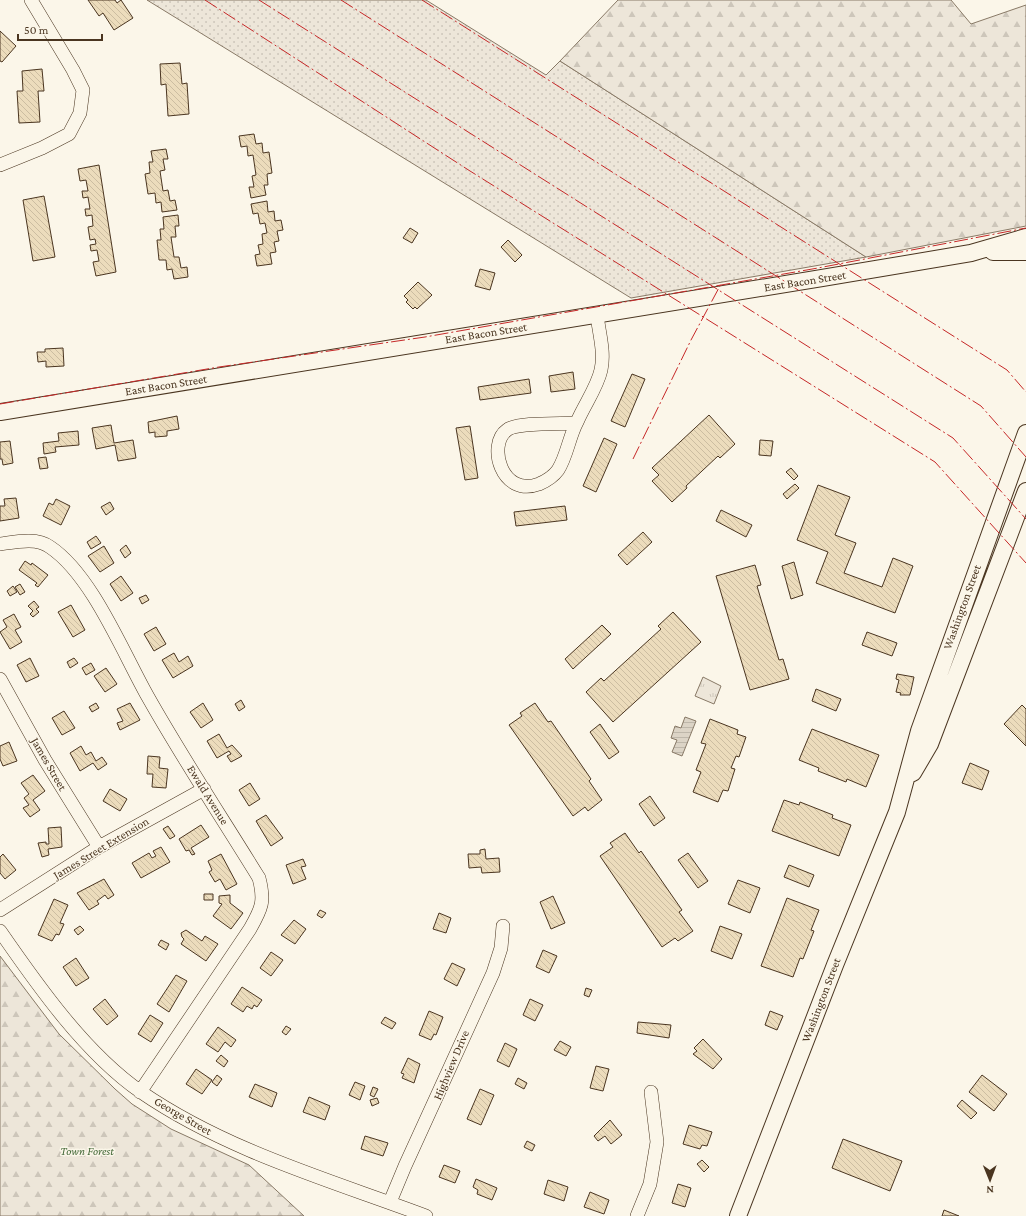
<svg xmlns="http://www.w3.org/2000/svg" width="1026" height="1216" font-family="'Crimson Pro',serif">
<defs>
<pattern id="grass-dots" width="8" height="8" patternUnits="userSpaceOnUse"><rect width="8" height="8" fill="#ede6d9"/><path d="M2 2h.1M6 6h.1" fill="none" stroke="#cdc6ba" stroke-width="1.8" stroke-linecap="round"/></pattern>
<pattern id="forest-firs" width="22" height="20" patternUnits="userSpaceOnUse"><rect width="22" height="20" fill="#ede6d9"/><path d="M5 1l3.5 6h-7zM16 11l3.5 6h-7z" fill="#cdc6ba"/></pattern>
<pattern id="park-tufts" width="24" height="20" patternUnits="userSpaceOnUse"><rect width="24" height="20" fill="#ede6d9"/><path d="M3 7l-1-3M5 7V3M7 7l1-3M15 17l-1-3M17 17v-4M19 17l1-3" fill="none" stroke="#cdc6ba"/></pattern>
<pattern id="water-rules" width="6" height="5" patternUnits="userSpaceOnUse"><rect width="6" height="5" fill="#dcd4c6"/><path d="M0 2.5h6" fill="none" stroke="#beb7aa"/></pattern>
<pattern id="building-back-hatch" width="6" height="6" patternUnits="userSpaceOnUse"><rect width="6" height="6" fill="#ecdcbc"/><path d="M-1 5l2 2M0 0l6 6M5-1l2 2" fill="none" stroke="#ccbda1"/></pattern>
</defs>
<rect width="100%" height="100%" fill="#fbf6e9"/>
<path fill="url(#grass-dots)" stroke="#887966" d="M147,0H426L546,75L560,61L866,257L631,298Z"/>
<path fill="url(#forest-firs)" stroke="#887966" d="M618,0H951L971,24L1026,5V226L866,257L560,61Z
M0,956L59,1034L115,1089L132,1104L171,1129L249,1165L304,1216H0Z"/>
<path fill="url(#park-tufts)" stroke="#887966" d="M703,677L721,686L714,704L695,696Z"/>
<path fill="url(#water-rules)" stroke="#887966" d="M685,717L696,721L682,756L672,752L677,740L671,738L675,726L681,728Z"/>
<path fill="url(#building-back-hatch)" stroke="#4a3520" d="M88,0H115L117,3L121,0L133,18L114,30L103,13L99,16Z
M0,31L16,46L2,62L0,61Z
M180,63L182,84L187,83L189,114L168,116L166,84L161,85L160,64Z
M42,69L44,91H38L40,122L19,123L17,91H23L22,71Z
M254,134L256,144L262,143L263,153L269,152L272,173L267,174L268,185H264L266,195L251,198L249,187H254L252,176L256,175L253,155L248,156L247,146L241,147L239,136Z
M166,149L168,159H163L165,170L160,171L163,191L168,190L170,201L175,200L177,210L162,212L161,202L156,203L155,193L148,194L145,174L150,173L149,162H153L151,151Z
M99,165L116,272L96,276L93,262L99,261L97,250L91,251L90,245L96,244L95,239L90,240L88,227L93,226L92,215L86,216L85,209H90L88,197L83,198L82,191H88L86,180L80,181L78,169Z
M44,196L55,257L33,261L23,200Z
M267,201L268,212L274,211L275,221L281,220L283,230L277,231L279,241L274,242L276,252L270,253L272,264L257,266L255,255L260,254L258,245L263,244L262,234L267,233L265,223L260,224L258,213L253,214L251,204Z
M178,215L179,226H175L176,237H171L174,257H179L181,268L187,267L188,277L174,279L172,269L167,270L166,260H159L157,240H161L160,229H164L163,217Z
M410,228L418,233L412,243L403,238Z
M508,240L522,255L515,262L501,247Z
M480,269L495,273L490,290L475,286Z
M418,282L432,295L417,309L415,307L413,309L406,302L408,300L404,296Z
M63,348L64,366L46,367V361L38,362L37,352H45V349Z
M573,372L575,389L551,392L549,376Z
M632,374L645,379L625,427L611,421Z
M529,379L531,393L480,400L478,387Z
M709,415L735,444L720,458L718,456L686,486L687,488L672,502L652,481L659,475L652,468Z
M177,416L179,429L167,431V436L155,437V432L149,433L148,422Z
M111,425L114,443L133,440L136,458L118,461L115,445L96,449L92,428Z
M470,426L478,478L465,480L456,428Z
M78,431L79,445L55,447L56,452L44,454L43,443L59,441L58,433Z
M604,438L617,444L596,492L583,486Z
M760,440L773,441L771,456L759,455Z
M10,441L13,463L3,465L2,459H0V442Z
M46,457L48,468L40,469L38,458Z
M791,468L798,476L794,480L786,472Z
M795,484L799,488L787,499L783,494Z
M818,485L850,497L835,535L856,543L844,573L882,587L893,558L913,566L895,613L816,583L828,552L797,540Z
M16,498L19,518L0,521V506H5L4,499Z
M56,499L70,506L61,525L43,516L49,503L53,505Z
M110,502L114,509L106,515L101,507Z
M565,506L567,520L516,526L514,512Z
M721,510L752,525L746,537L716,521Z
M643,532L652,542L627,565L618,555Z
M96,536L101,543L91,549L87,542Z
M126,545L131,553L125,558L120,550Z
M104,546L114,563L100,572L88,556Z
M25,561L31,565L32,563L48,575L38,587L35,585L37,583L19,570Z
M794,562L803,595L791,599L782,566Z
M755,565L761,585L757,586L779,660L783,659L789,679L750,690L716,576Z
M121,576L133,593L121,601L110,584Z
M20,584L25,592L20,595L15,587Z
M13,586L17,592L10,596L7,591Z
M146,595L149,600L142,604L139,598Z
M34,601L39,607L36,609L39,612L33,617L30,614L33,611L28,606Z
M71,605L85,630L73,637L58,612Z
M673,612L701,642L613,722L586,692L601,678L604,681L661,629L658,626Z
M14,614L21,627L15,630L22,642L10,649L0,632L7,627L3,620Z
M602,625L611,634L573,669L565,659Z
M156,627L166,644L154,651L144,634Z
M867,632L897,643L892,656L862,645Z
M174,653L179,662L188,656L193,666L173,678L162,660Z
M30,658L39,676L26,682L17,665Z
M74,658L78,663L70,668L67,662Z
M91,663L95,670L86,675L82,668Z
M106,668L117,684L105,692L94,676Z
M897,674L914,677L910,695H900L901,693L896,692L899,680L896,679Z
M816,689L841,699L836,711L812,701Z
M241,700L245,707L239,711L235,704Z
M96,703L99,708L92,712L89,707Z
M130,703L140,720L120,730L117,723L123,721L117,709Z
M203,703L213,720L201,728L190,712Z
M535,703L548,722L551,721L591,779L589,781L602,800L588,811L585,807L573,816L509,725L522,716L520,713Z
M1022,705L1026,709V746L1004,724Z
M64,711L75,728L62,735L52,718Z
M710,719L738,730L737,734L746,737L739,757L736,756L731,768L735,769L728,791L723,790L718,802L693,792L701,772L696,770L706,744L701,743Z
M600,724L619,752L609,759L590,732Z
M812,729L879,755L866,787L847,779L846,782L818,771L819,768L799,760Z
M219,734L227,748L232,745L242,756L231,762L227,756L231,754L229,751L217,758L207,741Z
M9,742L17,761L3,766L0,759V746Z
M81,746L86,755L91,752L96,761L102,757L107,764L98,770L93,763L80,771L70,753Z
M148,756L160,757L159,768L168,769L166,788L152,787L153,774H147Z
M970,763L989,771L982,790L962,783Z
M33,775L45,791L33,800L40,810L30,817L23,808L29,805L24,798L29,794L21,783Z
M250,783L260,799L249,806L239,790Z
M110,789L127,799L120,811L103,801Z
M650,796L665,818L654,826L639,804Z
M784,800L799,805L800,802L833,815L832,818L851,825L839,856L772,831Z
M266,815L283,838L271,846L256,821Z
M201,825L209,837L191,848L195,854L192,855L189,850L186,851L179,839Z
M168,826L175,836L170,839L163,829Z
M61,827L62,847L48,849L49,855L42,857L38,843L46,842V844H49L48,828Z
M625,833L639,853L641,851L682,910L679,912L693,931L678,941L675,938L662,947L600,856L613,847L610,843Z
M161,847L170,862L141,878L132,863L149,853L152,858L156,856L153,851Z
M485,849L486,859L499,858L500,872L482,873L481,867L469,868L468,854H480V850Z
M688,853L708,881L698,888L678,860Z
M3,854L16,870L5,879L0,873V857Z
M221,854L237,884L226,890L220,879L215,882L209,872L212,870L208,861Z
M303,859L306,866L301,867L306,879L293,884L286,865Z
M789,865L814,875L809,887L784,877Z
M104,879L114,895L108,899L105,895L97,901L99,904L89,910L77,893Z
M738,880L760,888L750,913L728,904Z
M204,894H213V900H204Z
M230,895V903L243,913L231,929L213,916L222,904L219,903V896Z
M553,896L565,923L551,929L540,902Z
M787,898L819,910L811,930L814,931L803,959L800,958L793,977L761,966Z
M54,899L68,905L60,923L64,924L59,935L56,934L52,941L38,935Z
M320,910L326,913L322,918L317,915Z
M439,913L451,918L446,933L433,929Z
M294,920L306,929L295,944L281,935Z
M80,926L84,930L78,935L74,930Z
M720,926L742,934L732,959L711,951Z
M186,930L202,941L205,936L218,944L206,961L181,944L184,939L182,937L181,933Z
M161,940L169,944L166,950L158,945Z
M543,950L557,956L549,973L536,967Z
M271,952L283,960L271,976L260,968Z
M76,958L89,978L76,986L63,967Z
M452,963L465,969L457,986L444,979Z
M176,975L187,981L169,1012L157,1004Z
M242,987L262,1000L257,1007L254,1005L252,1009L247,1006L243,1012L231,1004Z
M586,988L592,990L589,997L584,995Z
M105,999L118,1016L107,1025L93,1009Z
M530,999L543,1005L535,1021L523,1015Z
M429,1011L443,1017L436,1035L434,1034L431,1040L419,1035Z
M770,1011L783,1016L777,1030L765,1025Z
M150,1015L163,1023L151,1042L138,1034Z
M385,1017L396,1023L392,1029L381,1023Z
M638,1022L671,1025L669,1038L637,1033Z
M286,1026L291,1029L286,1035L282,1032Z
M218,1027L236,1040L231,1047L225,1042L218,1052L206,1044Z
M703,1039L722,1059L713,1069L693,1054L697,1051L694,1048Z
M560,1041L571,1047L566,1056L554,1050Z
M505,1043L517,1049L509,1067L497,1061Z
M221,1055L228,1061L224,1067L216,1061Z
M408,1058L420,1064L414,1083L402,1078L404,1074L401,1073Z
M596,1066L609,1069L603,1091L590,1088Z
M196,1069L212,1080L202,1094L186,1084Z
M217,1075L222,1079L217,1086L212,1082Z
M982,1075L1007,1094L994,1111L969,1092Z
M518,1078L527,1083L524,1089L515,1084Z
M355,1082L365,1086L360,1100L349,1095Z
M255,1084L277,1093L272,1107L249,1097Z
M373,1087L378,1089L374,1097L370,1095Z
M480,1089L494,1095L481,1125L467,1119Z
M309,1097L330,1106L325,1120L303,1112Z
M377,1098L379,1103L372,1106L370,1100Z
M962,1100L977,1113L971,1119L957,1106Z
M610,1120L622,1135L611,1144L605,1136L598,1141L594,1136Z
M689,1125L712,1132L707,1146L702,1145L700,1149L683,1144Z
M365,1136L388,1143L383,1156L361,1149Z
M843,1139L902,1161L890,1191L832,1168Z
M527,1141L535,1145L532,1151L524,1147Z
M702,1160L709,1167L704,1172L697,1164Z
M444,1165L460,1171L455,1183L439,1177Z
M476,1179L497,1188L492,1200L477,1194L478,1190L473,1187Z
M548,1180L568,1187L564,1201L544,1194Z
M678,1184L691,1188L685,1207L672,1203Z
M590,1192L609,1200L604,1214L584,1207Z
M944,1210L959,1216H942Z"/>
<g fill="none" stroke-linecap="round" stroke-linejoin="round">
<defs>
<path id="minor" d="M0,165L42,148L69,134L80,113L83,90L73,70L31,0
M576,423C562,424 516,422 507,430C487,444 501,498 539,484C546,481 553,477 558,470C567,456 569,437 577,422C584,405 597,388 601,370C605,352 599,333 597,315
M0,544C15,542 37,537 50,547C92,575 123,653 148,697C183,759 222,818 259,878C265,901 262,908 250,929L140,1092
M0,679L45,760L99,847
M0,910L99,847L204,789
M0,931C38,986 85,1053 141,1092C227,1151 330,1180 426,1216
M390,1202L405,1166L493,973L501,948L503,926
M637,1216L650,1184L657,1142L651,1092"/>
<path id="major" d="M993,252H1026
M0,412L822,278L971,253L1026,237
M913,773L930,744L1026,491
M738,1216L835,965L897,812L919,731L1026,433"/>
</defs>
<use href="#minor" stroke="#4a3520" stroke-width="14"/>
<use href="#major" stroke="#4a3520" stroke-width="18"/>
<use href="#minor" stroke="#fbf6e9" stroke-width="13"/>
<use href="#major" stroke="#fbf6e9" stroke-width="16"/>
<path stroke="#c62828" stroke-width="1" stroke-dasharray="14 3 2 3" stroke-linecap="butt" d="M205,0L470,171L935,462L1026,563
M259,0L953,438L1026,519
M341,0L981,406L1026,457
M422,0L1007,370L1026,392
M0,404L219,367L425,337L818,268L1026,228
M633,459L691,340L721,284"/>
</g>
<g text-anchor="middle" stroke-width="3" stroke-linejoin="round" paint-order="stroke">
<g font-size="12" fill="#4a3520" stroke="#fbf6e9">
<text transform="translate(805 281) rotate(-9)" y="4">East Bacon Street</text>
<text transform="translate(486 333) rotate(-9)" y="4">East Bacon Street</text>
<text transform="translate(166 385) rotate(-9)" y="4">East Bacon Street</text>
<text transform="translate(962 607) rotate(-70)" y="4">Washington Street</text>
<text transform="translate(49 764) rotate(60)" y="4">James Street</text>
<text transform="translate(208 795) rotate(58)" y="4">Ewald Avenue</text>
<text transform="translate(101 848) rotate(-31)" y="4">James Street Extension</text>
<text transform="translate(821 1000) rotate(-69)" y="4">Washington Street</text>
<text transform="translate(451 1065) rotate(-67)" y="4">Highview Drive</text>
<text transform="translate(183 1116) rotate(30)" y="4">George Street</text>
</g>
<g font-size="12" font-style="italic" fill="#436837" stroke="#fbf6e9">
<text x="87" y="1155">Town Forest</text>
</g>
</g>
<g transform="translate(990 1180) rotate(179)" stroke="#fbf6e9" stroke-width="3" paint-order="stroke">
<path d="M0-3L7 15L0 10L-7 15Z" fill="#4a3520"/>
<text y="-6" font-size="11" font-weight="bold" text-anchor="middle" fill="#4a3520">N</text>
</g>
<path d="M18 34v6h84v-6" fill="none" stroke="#4a3520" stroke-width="2"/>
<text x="24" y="34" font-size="12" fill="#4a3520" stroke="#fbf6e9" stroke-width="3" paint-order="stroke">50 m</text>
</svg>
